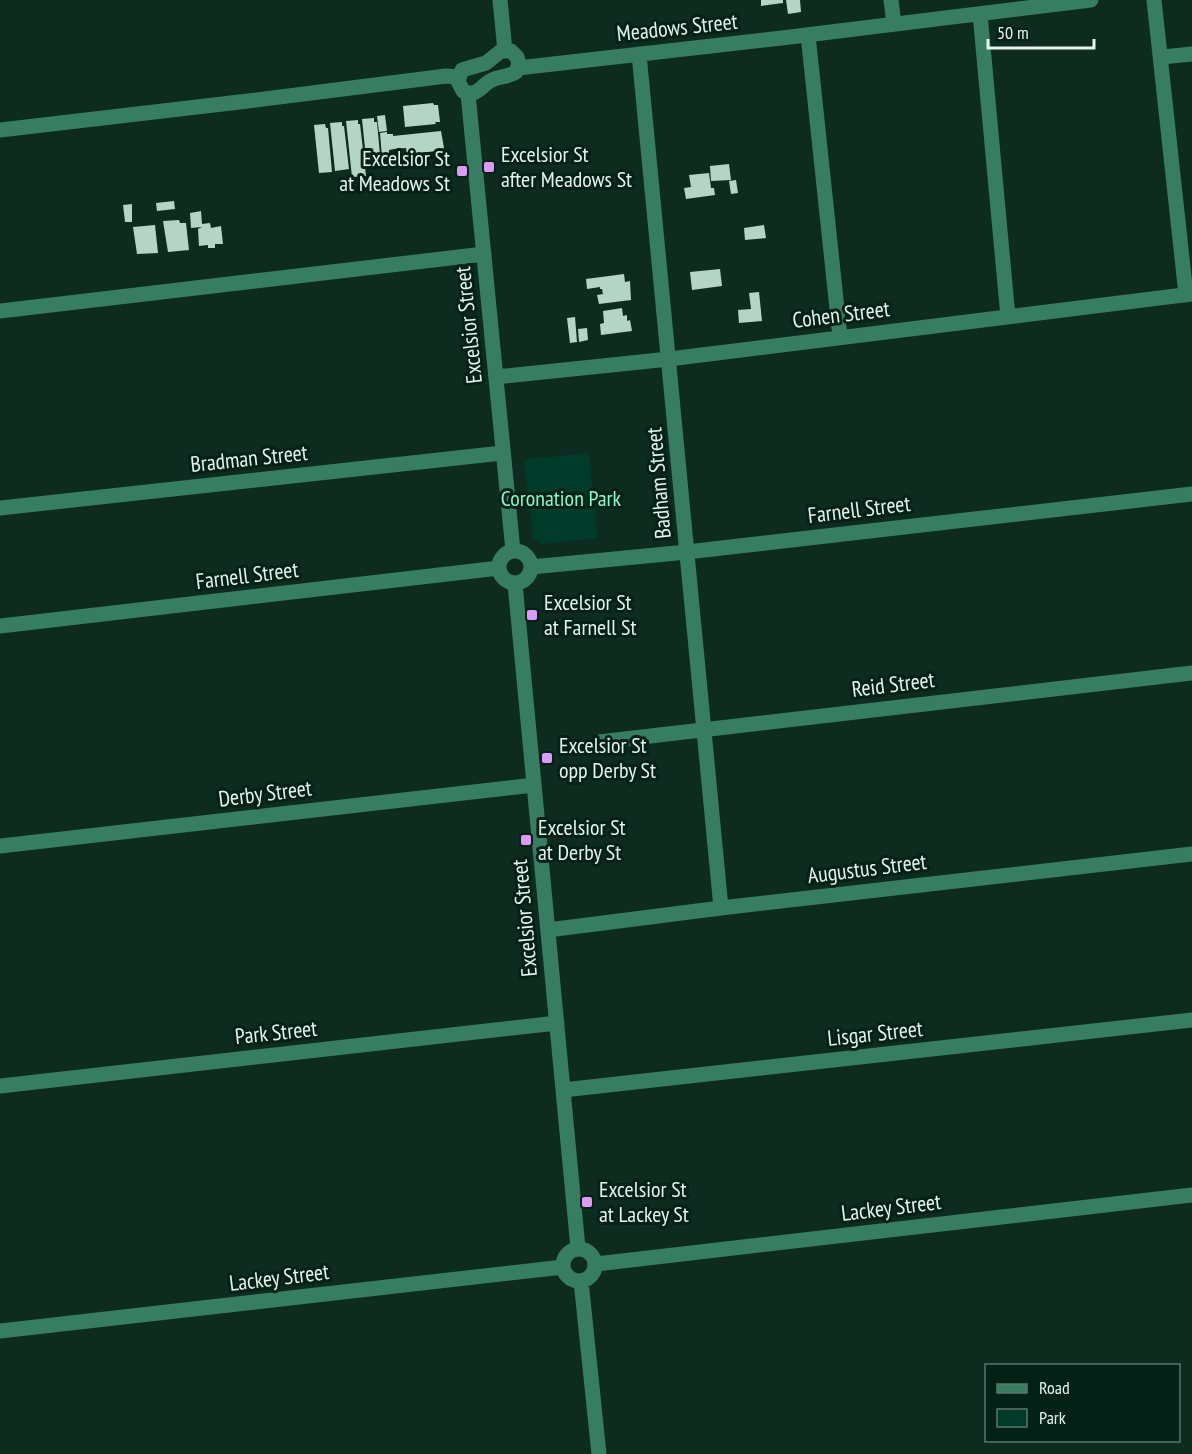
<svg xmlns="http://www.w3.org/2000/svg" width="1192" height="1454" font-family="'PT Sans Narrow',sans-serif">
<rect width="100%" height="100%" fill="#0e2b20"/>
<path fill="#003b29" d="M589,453L598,538L541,544L533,537L524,459Z"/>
<path fill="#b4d5c5" d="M761,0H783V3L761,6Z
M786,0H800L801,12L788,14Z
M433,103L434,105H438L440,122H435L436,124L405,127L403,106Z
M385,115L387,131L379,132L377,116Z
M374,118V122H377L381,166L367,168L362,119Z
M358,120V124H360L366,176L352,177L346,121Z
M342,122V126H344L349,169L335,171L330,123Z
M325,124L326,128H328L332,172L319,173L314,125Z
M441,131L444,148L438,151L407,154L406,148L394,149L389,150V156L382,157L380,133L387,132V134H393V136Z
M729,164L731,180L711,181L710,166Z
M709,173L711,188H714L715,195L686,199L684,188L691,187L689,175Z
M736,180L738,193L731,194L729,181Z
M174,201L175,209L157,211L156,203Z
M132,204V222H125L123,205Z
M201,211L202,224L210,223L211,228L221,226L223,244H215V248H208V245L199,246L198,229L202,227L191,228L190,213Z
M179,220L180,223H186L189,250L168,252L163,221Z
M155,225L158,253L137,254L133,227Z
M764,225L766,238L745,240L744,228Z
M720,269L722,286L692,290L690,272Z
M624,274L625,282L630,281L631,300L599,304L597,295L603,294L602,289H600V287L587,289L586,279Z
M759,292L762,321L739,323L738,310L751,309L749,293Z
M622,308L623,316L627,315V321L630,320L632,331L601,335L600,324L604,323L603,311Z
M575,317L577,342L570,343L567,318Z
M587,328L588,340L579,342L578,329Z"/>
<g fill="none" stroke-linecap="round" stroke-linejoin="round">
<path stroke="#377d62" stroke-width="15" d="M500,0L505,51
M891,0L894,24
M1154,0L1186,295
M980,14L1008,317
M808,35L840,337
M501,51H511L517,57L519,64L516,72C509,77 500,76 492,80C481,85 477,98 463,91L458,81L462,70L486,63Z
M639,54L721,908
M1162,57L1192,54
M518,68L790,37L1091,0
M468,94L513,551
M0,130L248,101L446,76L458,77
M0,311L484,254
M496,377L669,359L1192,294
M0,508L502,453
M499 567a16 16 0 1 1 32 0a16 16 0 1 1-32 0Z
M531,567L687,552L1192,494
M515,584L578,1248
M0,626L499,568
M599,742L1192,673
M0,846L534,785
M548,930L721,908L1192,854
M0,1086L557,1023
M563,1090L1192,1020
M563 1265a16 16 0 1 1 32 0a16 16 0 1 1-32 0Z
M596,1264L1192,1195
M581,1281L599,1454
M0,1331L563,1267"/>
</g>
<g fill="#db9af6" stroke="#042117" stroke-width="2">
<rect x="483" y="161" width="12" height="12" rx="3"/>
<rect x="456" y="165" width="12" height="12" rx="3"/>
<rect x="526" y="609" width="12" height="12" rx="3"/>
<rect x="541" y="752" width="12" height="12" rx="3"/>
<rect x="520" y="834" width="12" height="12" rx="3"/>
<rect x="581" y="1196" width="12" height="12" rx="3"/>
</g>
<g text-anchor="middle" stroke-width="6" stroke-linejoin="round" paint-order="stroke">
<g font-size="22" fill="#e4f4ec" stroke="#042117">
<text transform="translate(677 27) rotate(-6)" y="8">Meadows Street</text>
<text transform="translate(841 314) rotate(-7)" y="8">Cohen Street</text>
<text transform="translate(468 325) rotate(-96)" y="8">Excelsior Street</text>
<text transform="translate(249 458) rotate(-6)" y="8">Bradman Street</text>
<text transform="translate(658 483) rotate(-95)" y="8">Badham Street</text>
<text transform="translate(859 509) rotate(-7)" y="8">Farnell Street</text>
<text transform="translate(247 575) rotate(-7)" y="8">Farnell Street</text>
<text transform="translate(893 684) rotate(-7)" y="8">Reid Street</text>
<text transform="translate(265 793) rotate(-7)" y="8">Derby Street</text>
<text transform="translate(867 868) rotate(-7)" y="8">Augustus Street</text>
<text transform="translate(524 918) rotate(-95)" y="8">Excelsior Street</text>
<text transform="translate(276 1032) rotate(-6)" y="8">Park Street</text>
<text transform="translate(875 1033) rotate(-6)" y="8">Lisgar Street</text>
<text transform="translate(891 1207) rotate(-7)" y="8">Lackey Street</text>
<text transform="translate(279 1277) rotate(-7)" y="8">Lackey Street</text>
</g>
<g font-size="22" fill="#e4f4ec" stroke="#042117" text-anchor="start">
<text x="501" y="162">Excelsior St<tspan x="501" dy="25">after Meadows St</tspan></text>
<text x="450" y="166" text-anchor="end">Excelsior St<tspan x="450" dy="25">at Meadows St</tspan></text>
<text x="544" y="610">Excelsior St<tspan x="544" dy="25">at Farnell St</tspan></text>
<text x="559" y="753">Excelsior St<tspan x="559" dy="25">opp Derby St</tspan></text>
<text x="538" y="835">Excelsior St<tspan x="538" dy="25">at Derby St</tspan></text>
<text x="599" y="1197">Excelsior St<tspan x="599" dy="25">at Lackey St</tspan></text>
</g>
<g font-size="22" fill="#87f9cb" stroke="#042117">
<text x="561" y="506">Coronation Park</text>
</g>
</g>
<rect x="985" y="1364" width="195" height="78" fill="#042117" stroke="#5e756c" stroke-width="1.5"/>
<rect x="997" y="1384" width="30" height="9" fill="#377d62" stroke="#5e756c" stroke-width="1.5"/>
<text x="1039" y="1394" font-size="18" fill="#e4f4ec">Road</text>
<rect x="997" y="1409" width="30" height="18" fill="#003b29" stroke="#5e756c" stroke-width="1.5"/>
<text x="1039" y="1424" font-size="18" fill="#e4f4ec">Park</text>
<path d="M988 39v9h106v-9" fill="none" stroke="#e4f4ec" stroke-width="3"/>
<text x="997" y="39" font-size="18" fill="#e4f4ec" stroke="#042117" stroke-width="4.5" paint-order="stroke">50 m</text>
</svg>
